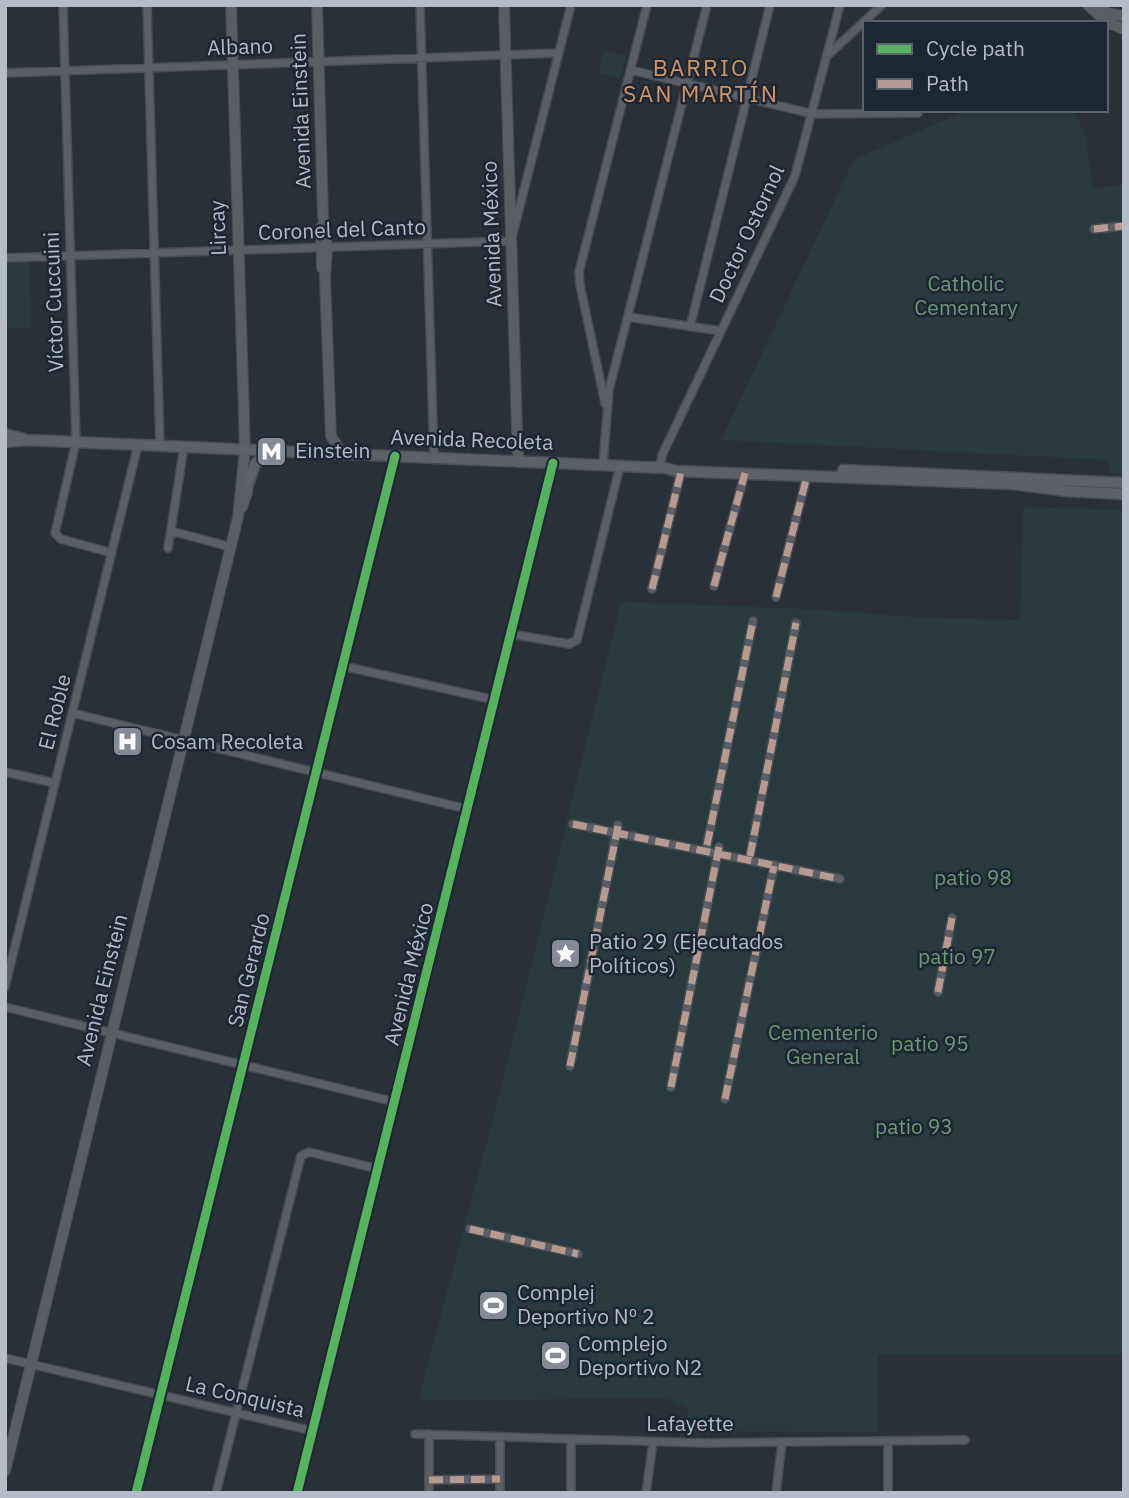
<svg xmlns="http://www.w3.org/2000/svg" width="1129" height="1498" font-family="'IBM Plex Sans',sans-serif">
<rect width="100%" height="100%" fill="#2a3038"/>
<path fill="#273a3e" d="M604,51L626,56L620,78L599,73Z
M968,110H1072L1085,132L1093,188L1124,185V473H1109V460L721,440L854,159Z
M5,263H29L31,328H9L5,314Z
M1023,507L1124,510V1354H877V1432L686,1431L688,1408L666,1398L418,1401L500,1092L621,602L808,609L929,618L1020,620Z"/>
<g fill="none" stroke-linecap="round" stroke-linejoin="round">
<defs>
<path id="street" d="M63,5L76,442L55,533L61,539L112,553
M147,5L160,446
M420,5L434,458
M827,56L882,5
M631,70L813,114L918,113
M5,73L559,53
M1094,229L1124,226
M5,258L511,241L571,5
M628,317L721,331
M690,327L770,5
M605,403L580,285L579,272L647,5
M603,465L609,390L707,5
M660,468L662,455L795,176L840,5
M171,531L231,547
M168,548L184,447
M714,586L745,473
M652,589L681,472
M776,597L807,476
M511,634L569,644L577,640L620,466
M343,666L495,700
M72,713L467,809
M5,772L55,783
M573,824L840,879
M707,845L753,621
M750,856L796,623
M5,987L138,445
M938,992L952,918
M5,1007L395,1102
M570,1066L618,825
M671,1087L719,847
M725,1099L774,866
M470,1229L578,1254
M5,1358L313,1431
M415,1434L704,1443L965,1440
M500,1437V1493
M571,1439V1493
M888,1441V1493
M429,1480L500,1479
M136,1493L395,456
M216,1493L301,1156L309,1152L378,1169
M429,1493V1434
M646,1493L653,1442
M776,1493L782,1442"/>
<path id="secondary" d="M317,5L323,216L327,248L325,278L331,436L342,454
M504,5L518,462
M1088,5L1108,23L1124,29
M1093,7L1111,14L1124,16
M321,227L322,268
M242,507L247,493L249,474
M5,1471L238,517L245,449L231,5
M297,1493L553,463"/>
<path id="primary" d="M5,434L24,439
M5,442L27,440L665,468L676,471L1012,484L1066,491L1124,494
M843,470L1124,483
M249,482L255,464L269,450"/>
</defs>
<use href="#street" stroke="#484c53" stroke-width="10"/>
<use href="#secondary" stroke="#484c53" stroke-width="12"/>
<use href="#primary" stroke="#484c55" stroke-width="13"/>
<use href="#street" stroke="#5a5e66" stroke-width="7"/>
<use href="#secondary" stroke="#595d64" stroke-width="10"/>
<use href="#primary" stroke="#5c6168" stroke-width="10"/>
<path stroke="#b69a8f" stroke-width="7" stroke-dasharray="14 7" stroke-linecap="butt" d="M1094,229L1124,226
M714,586L745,473
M652,589L681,472
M776,597L807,476
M573,824L840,879
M707,845L753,621
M750,856L796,623
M938,992L952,918
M570,1066L618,826
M671,1087L719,847
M725,1099L774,866
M470,1229L578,1254
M429,1480L500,1479"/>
<defs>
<path id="cycleway" d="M136,1493L395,456
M297,1493L553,463"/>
</defs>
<use href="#cycleway" stroke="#1d2633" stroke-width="13"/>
<use href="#cycleway" stroke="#56b35d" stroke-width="9"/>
</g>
<defs>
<symbol id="metro-square" viewBox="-11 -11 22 22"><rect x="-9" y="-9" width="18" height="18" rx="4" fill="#848b96" stroke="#1d2633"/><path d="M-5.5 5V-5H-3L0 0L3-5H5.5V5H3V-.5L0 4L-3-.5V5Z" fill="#fff"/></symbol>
<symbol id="hospital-square" viewBox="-11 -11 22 22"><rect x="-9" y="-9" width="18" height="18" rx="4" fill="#848b96" stroke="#1d2633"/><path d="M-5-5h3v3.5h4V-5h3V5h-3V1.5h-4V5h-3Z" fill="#fff"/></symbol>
<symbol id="sight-square" viewBox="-11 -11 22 22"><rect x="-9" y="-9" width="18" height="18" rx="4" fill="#848b96" stroke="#1d2633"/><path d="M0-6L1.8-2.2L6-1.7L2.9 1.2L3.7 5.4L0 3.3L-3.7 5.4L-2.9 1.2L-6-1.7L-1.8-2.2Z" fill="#fff"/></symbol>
<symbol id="stadium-square" viewBox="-11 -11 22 22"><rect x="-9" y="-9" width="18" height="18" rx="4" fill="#848b96" stroke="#1d2633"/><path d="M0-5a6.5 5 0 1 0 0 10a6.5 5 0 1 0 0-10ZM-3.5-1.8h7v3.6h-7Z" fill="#fff"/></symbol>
</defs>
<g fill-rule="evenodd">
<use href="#metro-square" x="254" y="434" width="35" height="35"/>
<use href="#hospital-square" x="110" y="724" width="35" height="35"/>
<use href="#sight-square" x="548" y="936" width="35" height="35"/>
<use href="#stadium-square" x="476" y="1288" width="35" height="35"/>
<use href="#stadium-square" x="538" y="1338" width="35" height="35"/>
</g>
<g text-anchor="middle" stroke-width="5" stroke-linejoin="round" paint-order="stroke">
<g font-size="21" fill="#b4bcc9" stroke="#1d2633">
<text transform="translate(240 47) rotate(-2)" y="7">Albano</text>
<text transform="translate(301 111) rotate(-92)" y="7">Avenida Einstein</text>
<text transform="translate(218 228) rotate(-92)" y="7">Lircay</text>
<text transform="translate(342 230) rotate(-2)" y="7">Coronel del Canto</text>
<text transform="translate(492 234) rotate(-92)" y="7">Avenida México</text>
<text transform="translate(747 234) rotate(-65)" y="7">Doctor Ostornol</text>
<text transform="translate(54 302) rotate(-92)" y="7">Víctor Cuccuini</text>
<text transform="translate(472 440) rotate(2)" y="7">Avenida Recoleta</text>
<text transform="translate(55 712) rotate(-76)" y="7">El Roble</text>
<text transform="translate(249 970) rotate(-76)" y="7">San Gerardo</text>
<text transform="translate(409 974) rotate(-76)" y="7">Avenida México</text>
<text transform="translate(102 990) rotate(-76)" y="7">Avenida Einstein</text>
<text transform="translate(245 1397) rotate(13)" y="7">La Conquista</text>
<text x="690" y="1431">Lafayette</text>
</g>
<g font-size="21" fill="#6b9a76" stroke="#1d2633">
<text x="966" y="291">Catholic<tspan x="966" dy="24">Cementary</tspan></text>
<text x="973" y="885">patio 98</text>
<text x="957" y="964">patio 97</text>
<text x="823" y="1040">Cementerio<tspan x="823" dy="24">General</tspan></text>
<text x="930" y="1051">patio 95</text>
<text x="914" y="1134">patio 93</text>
</g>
<g font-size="21" fill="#b4bcc9" stroke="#1d2633" text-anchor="start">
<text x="295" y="458">Einstein</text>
<text x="151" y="749">Cosam Recoleta</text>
<text x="589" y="949">Patio 29 (Ejecutados<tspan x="589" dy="24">Políticos)</tspan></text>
<text x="517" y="1300">Complej<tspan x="517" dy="24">Deportivo Nº 2</tspan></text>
<text x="578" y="1351">Complejo<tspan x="578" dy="24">Deportivo N2</tspan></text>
</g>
<g font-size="23" letter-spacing="2" fill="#d59563" stroke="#1d2633">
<text x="701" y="76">BARRIO<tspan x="701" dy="26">SAN MARTÍN</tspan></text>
</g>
</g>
<rect width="1129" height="1498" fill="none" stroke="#b4bcc9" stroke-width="14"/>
<rect x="863" y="21" width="245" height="91" fill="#1d2633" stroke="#59626f" stroke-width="2"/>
<rect x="877" y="44" width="35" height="10" fill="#56b35d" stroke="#59626f" stroke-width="2"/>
<text x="926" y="56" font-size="21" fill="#b4bcc9">Cycle path</text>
<rect x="877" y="79" width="35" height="10" fill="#b69a8f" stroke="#59626f" stroke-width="2"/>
<text x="926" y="91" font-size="21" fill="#b4bcc9">Path</text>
</svg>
